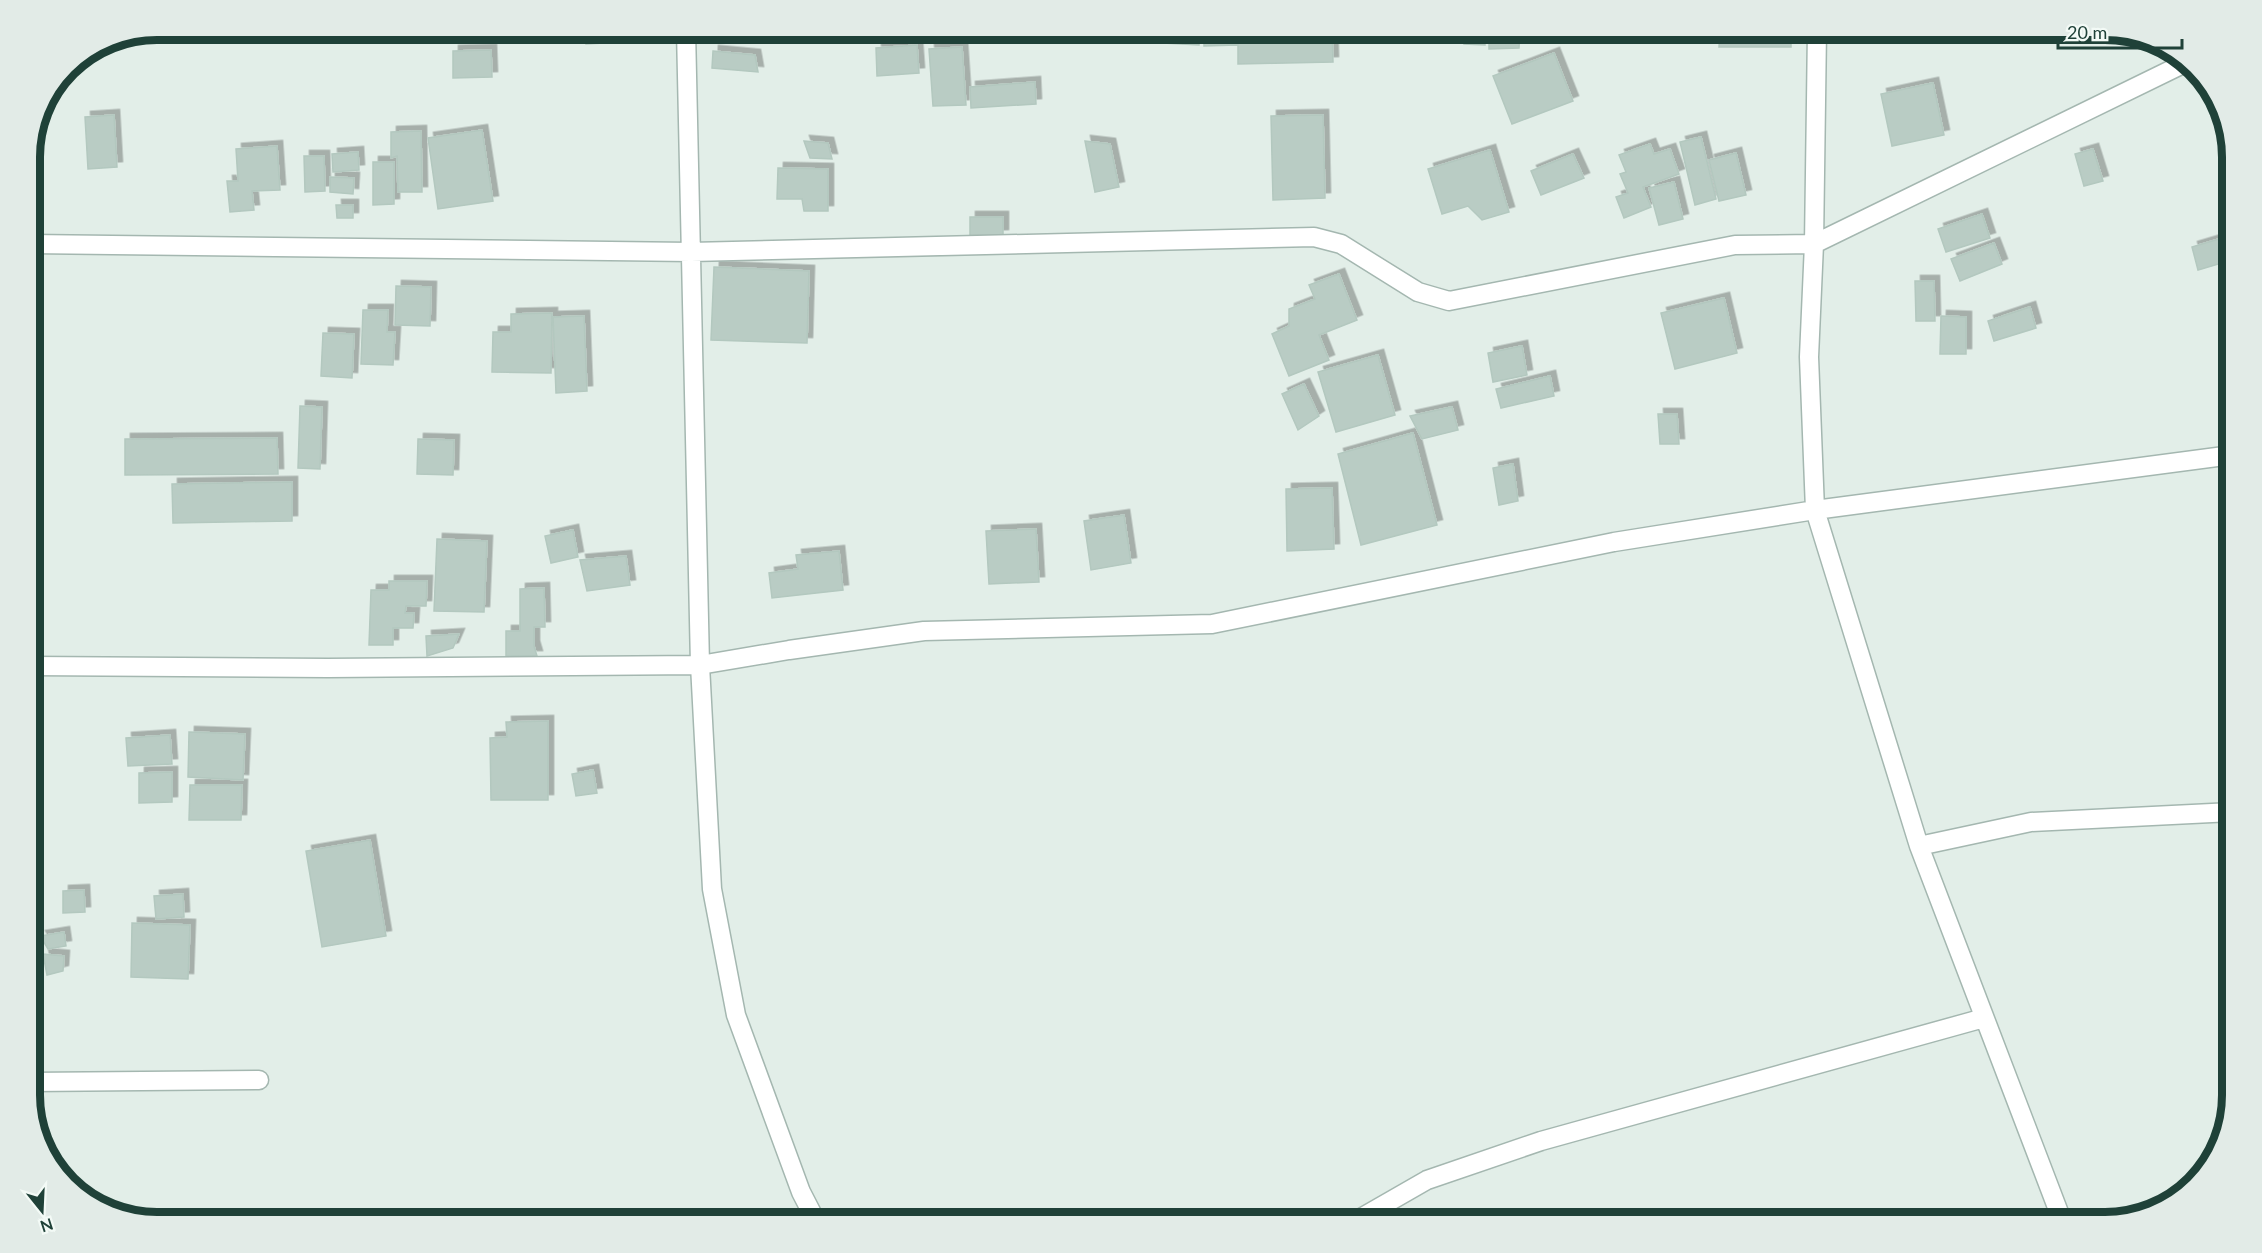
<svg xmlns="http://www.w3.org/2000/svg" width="2262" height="1253" font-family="Lato,sans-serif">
<defs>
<filter id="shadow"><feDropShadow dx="5.5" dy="-5.5" stdDeviation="0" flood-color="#0004"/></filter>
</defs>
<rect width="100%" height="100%" fill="#e2eee8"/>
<path fill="#b9ccc4" stroke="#b3c8bf" stroke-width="1.5" filter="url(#shadow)" d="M585,30H661L662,40L586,44Z
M974,30H999L975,34Z
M1164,30H1200L1199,45L1163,43Z
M1204,30H1332L1333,62L1238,64V45L1204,46Z
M1464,30H1485V45L1464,44Z
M1489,30H1520L1519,48L1489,49Z
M1584,30H1704V38L1584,37Z
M1720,30H1791V47H1719Z
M917,45L919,73L877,76L876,48Z
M962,47L966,105L933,106L929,49Z
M491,50L492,77L453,78V51Z
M713,51L755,55L758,72L712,68Z
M1554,53L1573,101L1512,124L1493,76Z
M1035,82L1036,104L971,108L970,87Z
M1933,83L1944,135L1892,146L1881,94Z
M44,102V118H38L40,109Z
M114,115L117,167L88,169L85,117Z
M1323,115L1325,198L1273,200L1271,116Z
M482,130L493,201L438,209L428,138Z
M421,131L422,192H398L397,156L391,158V132Z
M1701,137L1716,199L1695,205L1680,142Z
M804,141L828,143L832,159L810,158Z
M1085,141L1110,144L1119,187L1095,192Z
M1650,144L1654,154L1670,149L1679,174L1643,187L1651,207L1624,218L1616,197L1628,193L1620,174L1626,172L1619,155Z
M277,146L280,190L252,191L254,210L230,212L227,181H238L236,149Z
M2093,149L2103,181L2084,186L2075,154Z
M1490,150L1509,212L1482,220L1468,206L1442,214L1428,169Z
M358,152L359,170L333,172L332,154Z
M1736,153L1746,195L1719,201L1709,160Z
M1573,154L1584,178L1541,195L1531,171Z
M304,156H324L325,191L305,192Z
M373,162H394V204L373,205Z
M778,168L828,169V211H804L802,199H777Z
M330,177L354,178L353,194L330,192Z
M1674,182L1683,219L1659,225L1649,188Z
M336,205H353V218H337Z
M1982,214L1990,238L1946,252L1938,229Z
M970,217H1003V235L970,236Z
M2229,236L2232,247V260L2198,270L2192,247Z
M1994,243L2002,264L1960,281L1951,259Z
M714,267L809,271L807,343L711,340Z
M1339,274L1357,320L1319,335L1329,360L1289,376L1272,334L1289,326V309L1315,299L1309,285Z
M1915,281H1934L1935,321H1916Z
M396,286L431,287L430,326L395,325Z
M1724,298L1737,353L1675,369L1661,313Z
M2030,307L2036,328L1994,341L1988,321Z
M363,310H388L387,332H395L393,365L361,364Z
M552,313L551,373L492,372L493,332H511V314Z
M584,316L587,391L556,393L553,317Z
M1941,316L1966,317V354H1940Z
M323,333L354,334L352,378L321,376Z
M1522,346L1527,375L1493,382L1488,353Z
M1378,355L1395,415L1336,432L1318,372Z
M1550,376L1554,396L1501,408L1496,389Z
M1304,384L1319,416L1298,430L1282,394Z
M300,406L322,407L320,469L298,468Z
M1452,407L1458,430L1422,439L1410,416Z
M1658,414H1677L1679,444H1660Z
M1413,433L1437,525L1361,545L1338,454Z
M277,438L278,474L125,475V439Z
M418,439L454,440L453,475L417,474Z
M1513,464L1518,501L1499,505L1493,468Z
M292,482V521L173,523L172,484Z
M1332,488L1334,549L1287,551L1286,489Z
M1124,515L1131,563L1091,570L1084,521Z
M1036,529L1039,582L989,584L986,531Z
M573,530L578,557L551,563L545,536Z
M437,539L487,541L484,612L434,611Z
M839,551L843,590L772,598L769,573L798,569L796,555Z
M626,556L630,585L587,591L580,560Z
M389,581H427L426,606H406L405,613H414L413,628H393V645H369L371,590H389Z
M544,588L545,627H534V646L537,656H506V631H520V589Z
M459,634L453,648L427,656L426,636Z
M548,721V800H491L490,738L507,737L506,722Z
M189,732L245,734L243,780L188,777Z
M170,735L172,764L128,766L126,738Z
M593,770L597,793L576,796L572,774Z
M172,772V802L139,803V773Z
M190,785H242L241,820H189Z
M370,840L386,936L322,947L306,851Z
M84,890L85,912L63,913V891Z
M183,894L184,917L156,919L154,896Z
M132,923L190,925L188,979L131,977Z
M64,932L66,946L48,949L40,936Z
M43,954L64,956L63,971L47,975Z"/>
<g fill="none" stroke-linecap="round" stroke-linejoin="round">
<defs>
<path id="street" d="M686,30L700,665L712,889L736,1015L801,1192L817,1223
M1817,30L1814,244L1809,357L1815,510L1919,846L2063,1223
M30,244L691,252L1314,237L1341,244L1418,292L1449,301L1735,245L1814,244L2185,63
M30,666L328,668L700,665L789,650L924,631L1212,624L1614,542L1815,510L2232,455
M1919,846L2031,822L2232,812
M30,1082L259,1080
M1352,1223L1427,1180L1541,1141L1984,1018"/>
</defs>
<use href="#street" stroke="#a4b7b0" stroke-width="21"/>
<use href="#street" stroke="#fff" stroke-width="18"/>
</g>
<path d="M0 0H2262V1253H0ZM157 40H2105A117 117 0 0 1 2222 157V1095A117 117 0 0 1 2105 1212H157A117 117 0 0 1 40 1095V157A117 117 0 0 1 157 40Z" fill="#e2ebe7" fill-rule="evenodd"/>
<path fill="none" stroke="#1f4138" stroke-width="8" d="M157 40H2105A117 117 0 0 1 2222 157V1095A117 117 0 0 1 2105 1212H157A117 117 0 0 1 40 1095V157A117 117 0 0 1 157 40Z"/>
<g transform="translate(42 1211) rotate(162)" stroke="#f3faf6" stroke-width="4.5" paint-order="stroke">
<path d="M0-4.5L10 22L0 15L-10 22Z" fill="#1f4138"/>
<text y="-9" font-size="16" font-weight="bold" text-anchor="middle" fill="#1f4138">N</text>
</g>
<path d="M2058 39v9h124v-9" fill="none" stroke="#1f4138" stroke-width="3"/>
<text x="2067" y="39" font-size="18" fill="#1f4138" stroke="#f3faf6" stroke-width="4.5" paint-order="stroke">20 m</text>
</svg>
